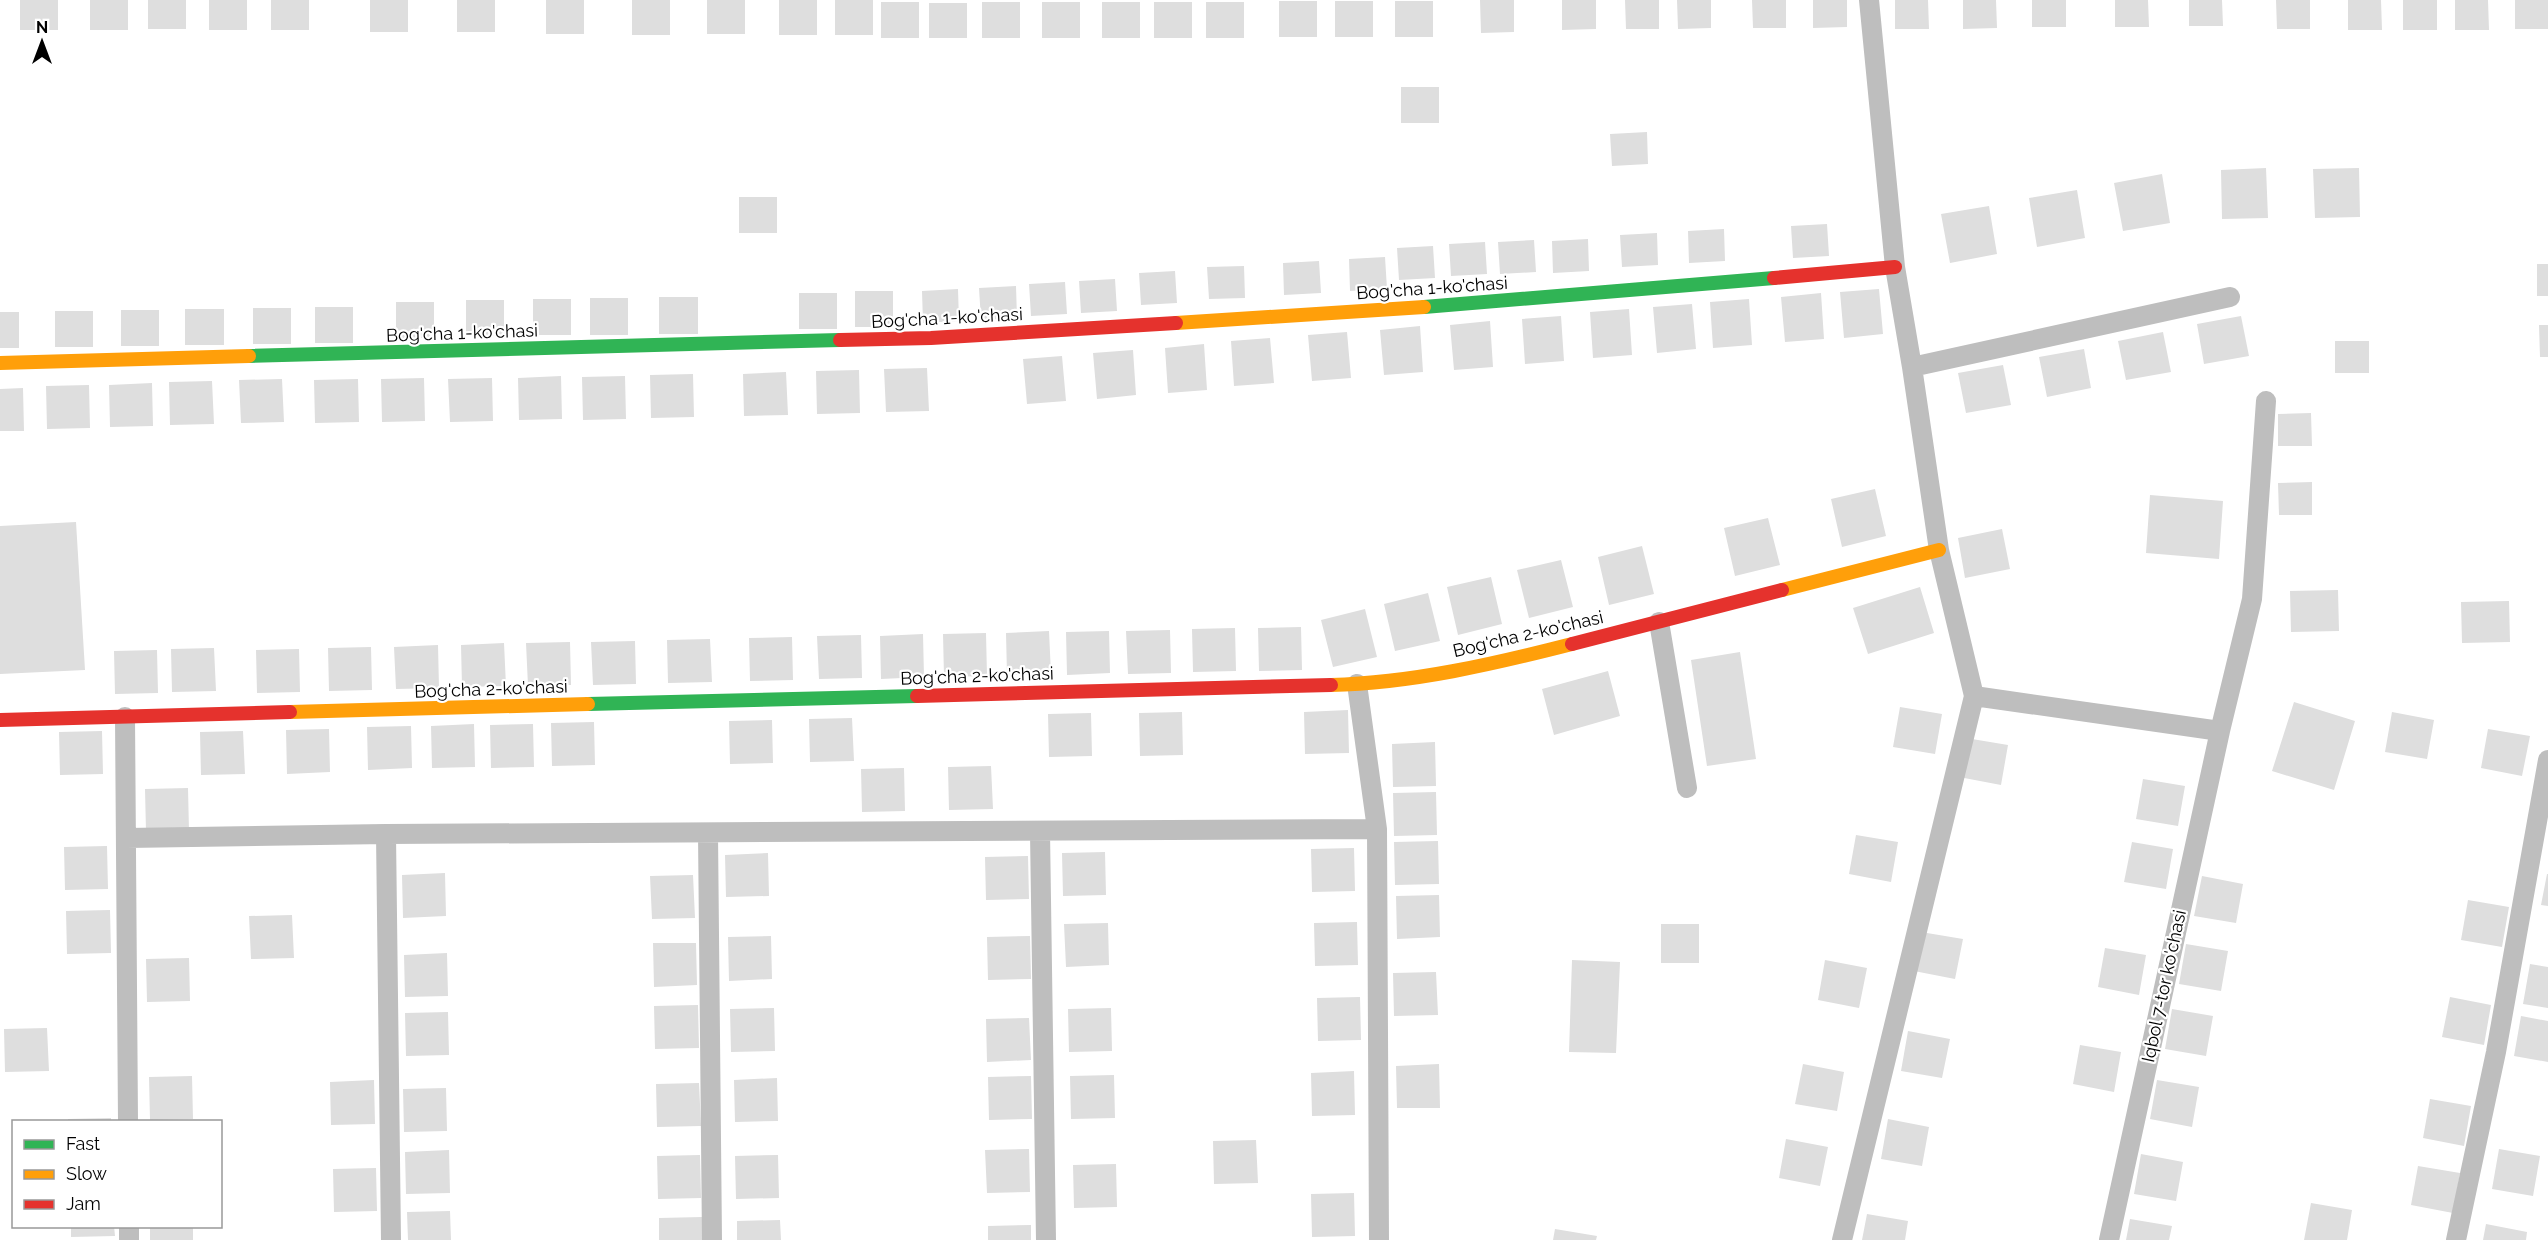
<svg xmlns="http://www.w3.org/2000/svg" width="2548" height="1240" font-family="Raleway,sans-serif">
<rect width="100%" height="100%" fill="#fff"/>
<path fill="#dedede" d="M20,0H58V30H20Z
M90,0H128V30H90Z
M148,0H186V29H148Z
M209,0H247V30H209Z
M271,0H309V30H271Z
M370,0H408V32H370Z
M457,0H495V32H457Z
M546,0H584V34H546Z
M632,0H670V35H632Z
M707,0H745V34H707Z
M779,0H817V35H779Z
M835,0H873V35H835Z
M1480,0H1514V32L1481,33Z
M1562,0H1596V29L1562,30Z
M1625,0H1659V29H1626Z
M1677,0H1711V28L1678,29Z
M1752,0H1786V28H1753Z
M1813,0H1847V27L1813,28Z
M1895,0H1928L1929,29H1895Z
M1963,0H1996L1997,28L1963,29Z
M2032,0H2066V27H2032Z
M2115,0H2148L2149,27H2115Z
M2189,0H2222L2223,26H2189Z
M2276,0H2310V29H2277Z
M2348,0H2381L2382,30H2348Z
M2403,0H2437V30H2403Z
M2455,0H2488L2489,30H2455Z
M2515,0H2548V29H2515Z
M1279,1H1317V37H1279Z
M1335,1H1373V37H1335Z
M1395,1H1433V37H1395Z
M881,2H919V38H881Z
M982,2H1020V38H982Z
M1042,2H1080V38H1042Z
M1102,2H1140V38H1102Z
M1154,2H1192V38H1154Z
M1206,2H1244V38H1206Z
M929,3H967V38H929Z
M1401,87H1439V123H1401Z
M1647,132L1648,164L1612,166L1610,134Z
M2266,168L2268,218L2222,219L2221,170Z
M2359,168L2360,217L2315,218L2313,169Z
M2162,174L2170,223L2123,231L2114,183Z
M2077,190L2085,238L2037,247L2029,198Z
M739,197H777V233H739Z
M1989,206L1997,254L1950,263L1941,214Z
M1827,224L1829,256L1793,258L1791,226Z
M1724,229L1725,261L1689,263L1688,231Z
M1657,233L1658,265L1622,267L1620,235Z
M1588,239L1589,271L1553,273L1552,241Z
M1534,240L1536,272L1500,274L1498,242Z
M1485,242L1487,274L1451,276L1449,244Z
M1433,246L1435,278L1399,280L1397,248Z
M1385,257L1387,289L1350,291L1349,259Z
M1319,261L1321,293L1284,295L1283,263Z
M2537,264H2548V296H2537Z
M1244,266L1245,298L1209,299L1207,267Z
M1175,271L1177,303L1141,305L1139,273Z
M1115,279L1117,311L1081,313L1079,281Z
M1065,282L1067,314L1031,316L1029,284Z
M1016,286L1017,318L981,320L979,288Z
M958,289L959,321L923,323L922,291Z
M1879,289L1883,334L1844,338L1840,292Z
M855,291H893V327H855Z
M799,293H837V329H799Z
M1821,293L1824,339L1785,342L1781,297Z
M659,297H698V334H659Z
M590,298H628V335H590Z
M533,299H571V335H533Z
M1749,299L1752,345L1713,348L1710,302Z
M466,300H504V336H466Z
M396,302H434V338H396Z
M1692,304L1696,349L1657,353L1653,307Z
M315,307H353V343H315Z
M253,308H291V344H253Z
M185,309H224V345H185Z
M1629,309L1632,355L1593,358L1590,312Z
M121,310H159V346H121Z
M55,311H93V347H55Z
M0,312H19V348H0Z
M1561,316L1564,361L1525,364L1522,319Z
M2241,316L2249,356L2204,364L2197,324Z
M1490,321L1493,367L1454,370L1450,325Z
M2539,325H2548V357H2540Z
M1420,326L1423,372L1384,375L1380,330Z
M1347,332L1351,378L1312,381L1308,335Z
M2163,332L2171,372L2126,380L2118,341Z
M1270,338L1274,383L1234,386L1231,341Z
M2335,341H2369V373H2335Z
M1204,344L1207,390L1168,393L1165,348Z
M2084,349L2091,388L2047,397L2039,357Z
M1133,350L1136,395L1097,399L1093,353Z
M1062,356L1066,401L1027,404L1023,359Z
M2003,365L2011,405L1966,413L1958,373Z
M927,368L929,411L886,412L884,369Z
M859,370L860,413L817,414L816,371Z
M786,372L788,415L744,416L743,374Z
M693,374L694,417L651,418L650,375Z
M561,376L562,419L519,420L518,378Z
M625,376L626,419L583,420L582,377Z
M424,378L425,421L382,422L381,379Z
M492,378L493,421L450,422L448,379Z
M282,379L284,422L241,423L239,380Z
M358,379L359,422L315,423L314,380Z
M212,381L214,424L170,425L169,382Z
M152,383L153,426L110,427L109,385Z
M89,385L90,428L47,429L46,386Z
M23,388L24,431H0V389Z
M2311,413L2312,446H2278V414Z
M2312,482V515H2279L2278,483Z
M1875,489L1886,536L1842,547L1831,499Z
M2150,495L2223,501L2219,559L2146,553Z
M1768,518L1780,565L1735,576L1724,528Z
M76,522L85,670L0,674V526Z
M2002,529L2010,569L1965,578L1958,538Z
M1642,546L1654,594L1609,605L1598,557Z
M1561,560L1573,607L1529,618L1517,570Z
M1491,577L1502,624L1458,635L1447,587Z
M1920,587L1934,633L1868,654L1853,608Z
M2338,590L2339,631L2291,632L2290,591Z
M1428,593L1440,641L1395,651L1384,604Z
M2509,601L2510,642L2462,643L2461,602Z
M1365,609L1377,657L1333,667L1321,620Z
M1301,627L1302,670L1259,671L1258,628Z
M1235,628L1236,671L1193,672L1192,629Z
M1170,630L1171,673L1128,674L1126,631Z
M1049,631L1051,674L1007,675L1006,633Z
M1109,631L1110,673L1067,675L1066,632Z
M986,633L987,676L944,677L943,634Z
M923,634L924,677L881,679L880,636Z
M861,635L862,678L819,679L817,636Z
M792,637L793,680L750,681L749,638Z
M710,639L712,682L668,683L667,640Z
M635,641L636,684L593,685L591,642Z
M570,642L571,685L528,686L526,643Z
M504,643L506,686L462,687L461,645Z
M438,645L439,688L396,689L394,647Z
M371,647L372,690L329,691L328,648Z
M214,648L216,691L172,692L171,649Z
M299,649L300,692L257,693L256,650Z
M157,650L158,693L115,694L114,651Z
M1740,652L1756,759L1707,766L1691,660Z
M1608,671L1620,716L1554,735L1542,689Z
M2294,702L2355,721L2334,790L2272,771Z
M1900,707L1942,714L1935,754L1893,747Z
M1348,710L1349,753L1305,754L1304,712Z
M1182,712L1183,755L1140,756L1139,713Z
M2392,712L2434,720L2427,759L2385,752Z
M1091,713L1092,756L1049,757L1048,714Z
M852,718L854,761L810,762L809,719Z
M772,720L773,763L730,764L729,721Z
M594,722L595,765L552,766L551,723Z
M474,724L475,767L432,768L431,726Z
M533,724L534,767L491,768L490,725Z
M411,726L412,768L368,770L367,727Z
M329,729L330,772L287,774L286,730Z
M2488,729L2530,736L2522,776L2481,768Z
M102,731L103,774L60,775L59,732Z
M243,731L245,774L201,775L200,732Z
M1966,738L2008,745L2001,785L1959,777Z
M1435,742L1436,786L1393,787L1392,744Z
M991,766L993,809L949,810L948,767Z
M904,768L905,811L862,812L861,769Z
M2143,779L2185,786L2178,826L2136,819Z
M188,788L189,831L146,832L145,789Z
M1436,792L1437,835L1394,836L1393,793Z
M1856,835L1898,842L1891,882L1849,874Z
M1438,841L1439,884L1395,885L1394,842Z
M2132,842L2173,849L2166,889L2124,882Z
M107,846L108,889L65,890L64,847Z
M1354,848L1355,891L1312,892L1311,849Z
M1105,852L1106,895L1063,896L1062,853Z
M768,853L769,896L726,897L725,855Z
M1028,856L1029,899L986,900L985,857Z
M445,873L446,916L403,918L402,875Z
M2547,874H2548V906L2541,905Z
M693,875L695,918L652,919L650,876Z
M2202,876L2243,884L2236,923L2194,916Z
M1439,895L1440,937L1397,939L1396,896Z
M2468,900L2509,907L2502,947L2461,940Z
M110,910L111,953L67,954L66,911Z
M292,915L294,958L251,959L249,916Z
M1357,922L1358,965L1315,966L1314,923Z
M1108,923L1109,965L1066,967L1064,924Z
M1661,924H1699V963H1661Z
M1921,932L1963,939L1955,979L1914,971Z
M771,936L772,979L729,981L728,937Z
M1030,936L1031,979L988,980L987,937Z
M653,943H696L697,985L654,987Z
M2186,944L2228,951L2221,991L2179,984Z
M2105,948L2146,955L2139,995L2098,987Z
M447,953L448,996L405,997L404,955Z
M189,958L190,1001L147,1002L146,959Z
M1572,960L1620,962L1616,1053L1569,1052Z
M1825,960L1867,968L1859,1008L1818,1000Z
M2530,964L2548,967V1008L2523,1004Z
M1436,972L1438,1015L1394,1016L1393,973Z
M1360,997L1361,1040L1318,1041L1317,998Z
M2450,997L2491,1005L2484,1045L2442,1037Z
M698,1005L699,1048L655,1049L654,1006Z
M774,1008L775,1051L731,1052L730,1009Z
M1111,1008L1112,1051L1069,1052L1068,1009Z
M2172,1009L2213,1016L2206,1056L2165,1049Z
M448,1012L449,1055L406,1056L405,1013Z
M2521,1016L2548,1021V1062L2514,1056Z
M1029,1018L1031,1060L987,1062L986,1019Z
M47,1028L49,1071L5,1072L4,1029Z
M1908,1031L1950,1039L1942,1078L1901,1071Z
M2080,1045L2121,1052L2114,1092L2073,1084Z
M1439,1064L1440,1108H1397L1396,1066Z
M1803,1064L1844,1072L1837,1111L1795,1104Z
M1354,1071L1355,1115L1312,1116L1311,1073Z
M1114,1075L1115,1118L1071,1119L1070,1076Z
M192,1076L193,1119L150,1120L149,1077Z
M1031,1076L1032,1119L989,1120L988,1077Z
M777,1078L778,1121L735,1122L734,1080Z
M374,1080L375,1124L331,1125L330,1082Z
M2157,1080L2199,1087L2192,1127L2150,1119Z
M699,1083L701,1126L657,1127L656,1084Z
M446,1088L447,1131L404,1132L403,1089Z
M2430,1099L2471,1106L2464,1146L2423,1138Z
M111,1118V1122H68V1119Z
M1888,1119L1929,1127L1922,1166L1881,1159Z
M1786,1139L1828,1147L1820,1186L1779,1178Z
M1256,1140L1258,1183L1214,1184L1213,1141Z
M1029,1149L1030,1192L987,1193L985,1150Z
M2499,1149L2540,1156L2533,1196L2492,1189Z
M449,1150L450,1193L406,1194L405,1152Z
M2141,1154L2183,1162L2176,1201L2134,1194Z
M700,1155L701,1198L658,1199L657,1156Z
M778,1155L779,1198L736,1199L735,1156Z
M1116,1164L1117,1207L1074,1208L1073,1165Z
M2418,1166L2460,1173L2453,1213L2411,1205Z
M376,1168L377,1211L334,1212L333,1169Z
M1354,1193L1355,1236L1312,1237L1311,1194Z
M2311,1203L2352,1210L2347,1240H2304Z
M450,1211L451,1240H408L407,1212Z
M1867,1214L1908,1221L1905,1240H1862Z
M702,1217V1240H659V1218Z
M2130,1219L2172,1226L2169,1240H2126Z
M780,1220L781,1240H737V1221Z
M2486,1224L2527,1232L2526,1240H2483Z
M1031,1225V1240H988V1226Z
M71,1226H114L115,1236L71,1237Z
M150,1226H193V1240H150Z
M1555,1229L1597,1236L1596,1240H1553Z"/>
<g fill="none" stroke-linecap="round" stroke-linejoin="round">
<path stroke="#bebebe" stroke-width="20" d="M1912,367L2230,297
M1659,622L1687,788
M1357,684L1377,829L1379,1240
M1974,696L2220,731
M125,717L128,1122
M1040,832L1046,1240
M708,833L712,1240
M386,834L391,1240
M127,838L386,834L1377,829
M129,1226V1240
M1842,1240L1974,696L1939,550L1912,367L1895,267L1869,0
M2109,1240L2220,731L2252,599L2266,401
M2456,1240L2496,1052L2548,760"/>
<path stroke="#30b455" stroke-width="14" d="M1424,307L1774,278
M249,356L840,340
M588,704L917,696"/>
<path stroke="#ff9f0a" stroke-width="14" d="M1176,323L1424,307
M0,363L249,356
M1782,590L1939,550
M1331,685C1412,683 1494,664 1572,644
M290,712L588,704"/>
<path stroke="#e5322d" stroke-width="14" d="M1774,278L1895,267
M840,340L931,338L1176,323
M1572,644L1782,590
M917,696L1331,685
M0,720L290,712"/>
</g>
<g text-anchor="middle" stroke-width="4.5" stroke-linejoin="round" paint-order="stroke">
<g font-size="18" fill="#000" stroke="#fff">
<text transform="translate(1432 288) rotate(-4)" y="6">Bog'cha 1-ko'chasi</text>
<text transform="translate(947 318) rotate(-3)" y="6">Bog'cha 1-ko'chasi</text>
<text transform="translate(462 333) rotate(-2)" y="6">Bog'cha 1-ko'chasi</text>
<text transform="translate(1528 634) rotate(-13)" y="6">Bog'cha 2-ko'chasi</text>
<text transform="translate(977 676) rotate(-2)" y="6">Bog'cha 2-ko'chasi</text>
<text transform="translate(491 689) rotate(-2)" y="6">Bog'cha 2-ko'chasi</text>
<text transform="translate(2164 986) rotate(-78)" y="6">Iqbol 7-tor ko'chasi</text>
</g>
</g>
<rect x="12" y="1120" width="210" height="108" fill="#ffffff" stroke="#999999" stroke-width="1.5"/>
<rect x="24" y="1140" width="30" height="9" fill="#30b455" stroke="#999999" stroke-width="1.5"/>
<text x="66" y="1150" font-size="18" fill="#000000">Fast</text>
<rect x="24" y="1170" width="30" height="9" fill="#ff9f0a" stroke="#999999" stroke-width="1.5"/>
<text x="66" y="1180" font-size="18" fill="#000000">Slow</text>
<rect x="24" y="1200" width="30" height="9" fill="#e5322d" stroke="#999999" stroke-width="1.5"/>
<text x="66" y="1210" font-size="18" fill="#000000">Jam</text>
<g transform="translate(42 42)" stroke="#ffffff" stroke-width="4.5" paint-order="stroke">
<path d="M0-4.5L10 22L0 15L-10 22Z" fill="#000000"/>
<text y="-9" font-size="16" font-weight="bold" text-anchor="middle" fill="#000000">N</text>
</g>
</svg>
